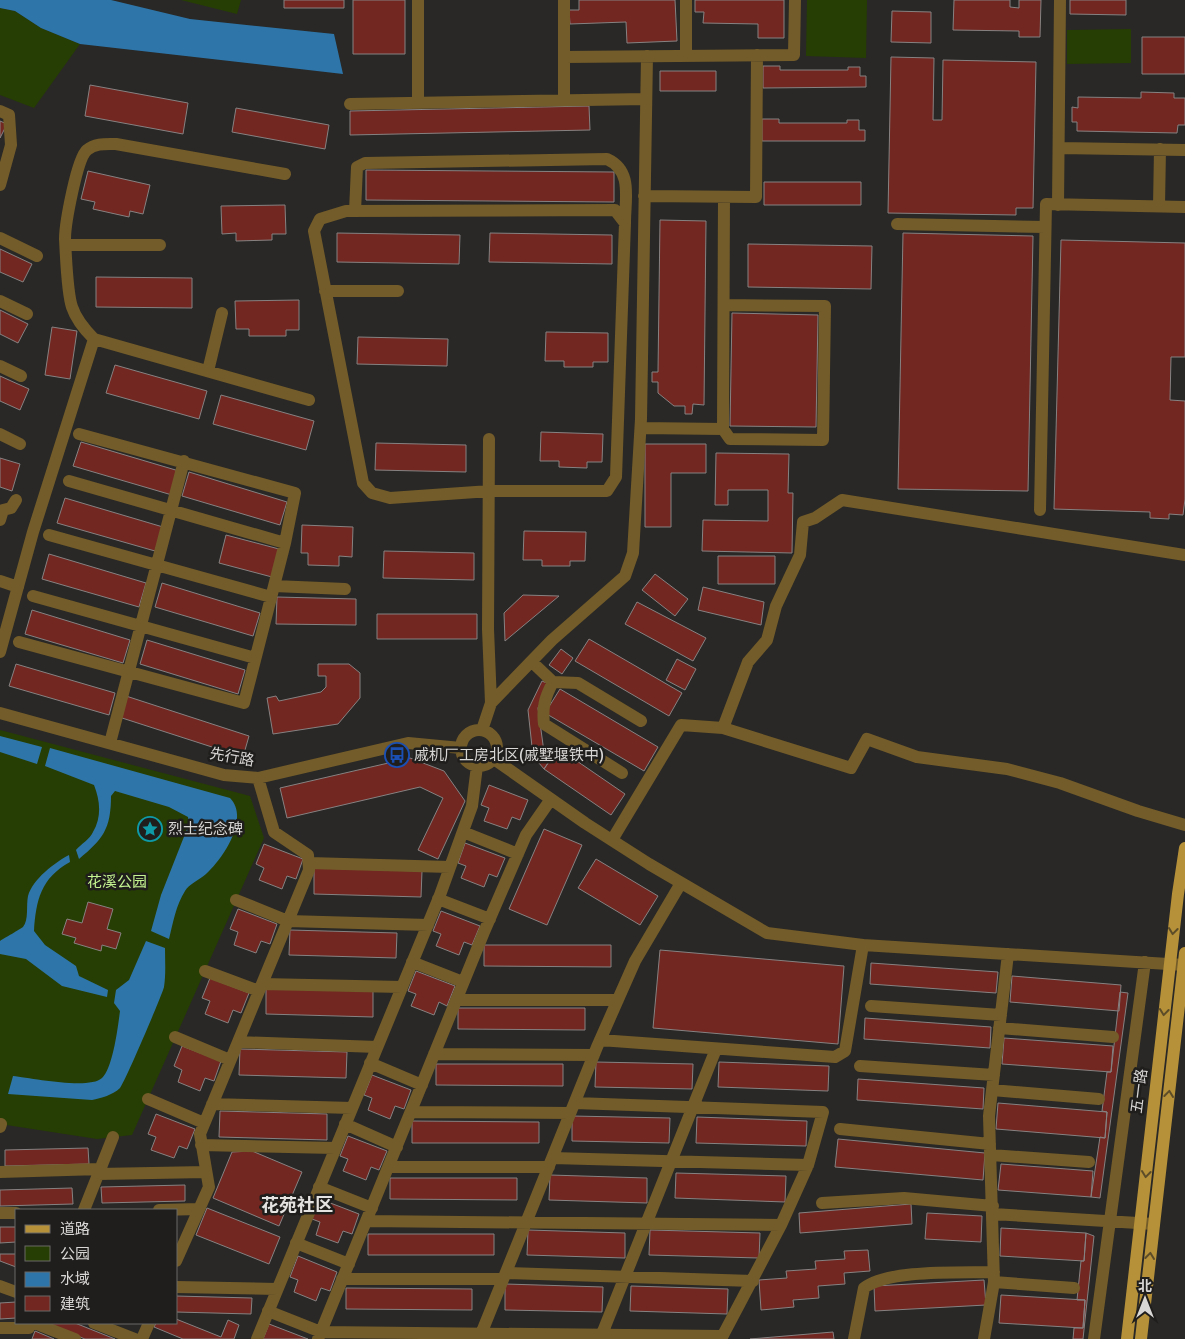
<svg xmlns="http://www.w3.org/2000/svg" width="1185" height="1339" font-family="Signika,'Noto Sans SC',sans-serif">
<rect width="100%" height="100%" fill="#292826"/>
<path fill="#263e03" d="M181,0H241L237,14Z
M807,0H867L866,58L806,56Z
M0,8L15,11L41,28L80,44L34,108L0,95Z
M1131,29V63L1067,64V30Z
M0,730L250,796L264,838L132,1135L97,1139L0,1124Z"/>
<path fill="#2e76a9" d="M0,0H111L190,19L334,34L343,74L80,44L41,28L15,11L0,8Z
M0,736L42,747L37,764L0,752Z
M50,748L230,798C250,818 223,859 206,874C199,880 189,884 185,891C176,905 173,923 169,939L151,931L161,895L189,824L188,817L169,807L115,791L111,796C111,829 103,839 79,859L76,850C81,844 90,839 93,832C102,817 100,800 94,785L45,766Z
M69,855L70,862C41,878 36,900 34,931L45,945L76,966L79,976L108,990L107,997L62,986L26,959L0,954V941C3,939 22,928 23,927C29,920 26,905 28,896C33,879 54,863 69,855Z
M146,941L165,948C165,961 166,974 164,987C163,993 124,1084 120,1088C113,1095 101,1098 92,1100L8,1094L13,1076C32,1078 89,1090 102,1078C113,1068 118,1026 120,1011L114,1003L116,990L129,980Z"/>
<path fill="#722721" stroke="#868282" d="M284,0H344V8H284Z
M353,0H405V54H353Z
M579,0H675L677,41L627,43L626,22L570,24L569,10H579Z
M695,0H784V38H758V24L703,23L704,12H695Z
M954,0H1010V7L1019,8V0H1041L1040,37H1019V31L953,30Z
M1070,0H1126V15L1070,14Z
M892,11L931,12V43L891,42Z
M1142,37H1185V74H1142Z
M891,57L934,58L933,120H942L943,60L1036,62L1033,208H1016V215L888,213Z
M763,66H780V70H848V67H860V76H866V87L763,88Z
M660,71H716V91H660Z
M90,85L188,103L183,134L85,116Z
M1141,92L1174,93V98H1185V125H1178L1177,133L1077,131V122H1072V107L1078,108V97L1141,98Z
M589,106L590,130L350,135V111Z
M236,108L329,125L325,149L232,132Z
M762,119H779V123H847V120H859V130H865V141H762Z
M0,121L7,124L0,138Z
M366,170L614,172V202L366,200Z
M88,171L150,185L143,214L130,211L129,217L93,209L95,202L81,199Z
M764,182H861V205H764Z
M285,205L286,234H272V240L236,241V233L222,234L221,206Z
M660,220L706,221L704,405L693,404L692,414H685V406H674L658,393V382H652V372H658Z
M337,233L460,235L459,264L337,262Z
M490,233L612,235V264L489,262Z
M903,233L1033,236L1028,491L898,489Z
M1061,240L1185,243V357H1171L1170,400L1185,401V499L1183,515L1169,514V519L1150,518V512L1054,509Z
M748,244L872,246L871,289L748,287Z
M0,249L32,264L23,282L0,272Z
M96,277L192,278V308L96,307Z
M299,300V330H286V336H249V329H236L235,301Z
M0,310L28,324L18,343L0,334Z
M732,313L818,315L816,427L730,426Z
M52,327L77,331L70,379L45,375Z
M546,332L608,333V362H593V367H564V361H545Z
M358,337L448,339L447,366L357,364Z
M115,365L207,391L199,419L106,393Z
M0,376L29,389L20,410L0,401Z
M221,395L314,421L306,450L213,424Z
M541,432L603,434L602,462H587V468L559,467V461H540Z
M81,442L179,471L172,495L73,466Z
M376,443L466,445V472L375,470Z
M645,444H706V473H671V527H645Z
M716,453L789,454L788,493H793L792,553L702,551L703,520L768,521V490H728V505H715Z
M0,458L20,464L12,491L0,487Z
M189,472L287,502L280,525L182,496Z
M65,498L163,527L155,551L57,523Z
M302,525L353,527L352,557L339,556V566L308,565V553H301Z
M524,531L586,532L585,561H570V566H542V560H523Z
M226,535L279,549L272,577L219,563Z
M384,551L474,553V580L383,578Z
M49,554L146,583L139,607L42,579Z
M718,556H775V584H718Z
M655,574L688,599L675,616L642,590Z
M162,583L260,613L253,636L155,607Z
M703,587L764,602L761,625L698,610Z
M523,595L559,596L505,641L504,613Z
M277,597L356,599V625L276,624Z
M637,602L706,638L693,661L625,624Z
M32,610L130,640L123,663L25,634Z
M377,614H477V639H377Z
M589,639L682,693L669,716L575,661Z
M147,640L245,670L238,694L140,664Z
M561,649L573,658L562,674L549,665Z
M677,659L696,669L685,690L666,680Z
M16,664L115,693L109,715L9,686Z
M318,664H349L360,673V698L338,724L273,734L267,698L276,696L279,701L321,692L326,687V676H318Z
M542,681L549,684L538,708L544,752L551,759L544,769L533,756L528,710Z
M560,689L658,747L644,771L545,713Z
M126,696L249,736L243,757L119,717Z
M558,748L625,794L611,815L544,769Z
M410,758L444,771L465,801L438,859L418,850L443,798L420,787L287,818L280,788Z
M489,785L528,800L520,820L512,817L507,829L484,821L489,808L481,805Z
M544,829L582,845L547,925L509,909Z
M465,843L505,858L497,877L489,874L484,887L461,878L466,866L458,863Z
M264,844L303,859L296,879L287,876L282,889L259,880L264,868L256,864Z
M596,859L658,896L640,925L578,888Z
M314,868L422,871L421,897L314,894Z
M88,902L113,909L107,929L121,933L116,949L102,945L101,951L74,943L76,938L62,934L67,919L82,923Z
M238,909L277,924L270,944L261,941L256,953L234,945L238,932L230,929Z
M441,911L480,926L472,945L464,942L459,955L436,946L441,934L433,931Z
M290,930L397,933L396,958L289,955Z
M484,945H611V967L484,966Z
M660,950L844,966L838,1044L653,1028Z
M871,963L998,972L996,993L870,984Z
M416,971L455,986L447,1006L439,1002L434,1015L411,1006L416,994L408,991Z
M1012,976L1121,985L1119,1011L1010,1002Z
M210,978L249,993L241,1013L233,1010L228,1023L205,1014L210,1001L202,998Z
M266,988L373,991V1017L266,1014Z
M1120,992L1128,993L1100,1198L1091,1197L1100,1137L1105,1138L1107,1112L1102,1111L1107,1072H1111Z
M458,1008H585V1030L458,1029Z
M865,1018L991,1027L990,1048L864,1039Z
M1004,1038L1113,1046L1111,1072L1002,1064Z
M182,1046L221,1061L214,1081L205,1078L200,1091L178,1082L182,1070L174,1066Z
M240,1049L347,1052L346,1078L239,1075Z
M596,1062L693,1064L692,1089L595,1087Z
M719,1062L829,1066L828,1091L718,1087Z
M436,1064H563V1086L436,1085Z
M372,1075L411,1090L404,1109L395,1106L390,1119L368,1110L372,1098L364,1095Z
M858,1079L984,1088L983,1109L857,1100Z
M998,1103L1107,1112L1105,1138L996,1129Z
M220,1111L327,1114V1140L219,1137Z
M156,1114L195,1129L187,1149L179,1146L174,1158L151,1150L156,1137L148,1134Z
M572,1116L670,1118L669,1143L572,1141Z
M697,1117L807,1121L806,1146L696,1143Z
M412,1121L539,1122V1143H412Z
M348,1136L387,1151L379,1170L371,1167L366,1180L343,1171L348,1159L340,1156Z
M838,1139L985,1153L983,1180L835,1167Z
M88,1148L89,1164L5,1166V1150Z
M252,1151L302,1172L279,1226L213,1198L232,1152Z
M1001,1164L1093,1171L1091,1197L998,1190Z
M676,1173L786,1176L785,1202L675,1198Z
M550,1175L647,1178V1203L549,1200Z
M390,1178H517V1200L390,1199Z
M185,1185V1201L102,1203L101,1187Z
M72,1188L73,1204L0,1206V1190Z
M320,1199L359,1214L352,1234L343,1231L338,1243L316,1235L320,1222L312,1219Z
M911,1204L912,1224L800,1233L799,1213Z
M207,1208L280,1237L269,1264L196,1235Z
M927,1213L982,1216L981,1242L925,1239Z
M0,1227H16V1242L0,1243Z
M1001,1228L1086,1233L1084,1261L1000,1256Z
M528,1230L625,1233V1258L527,1255Z
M650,1230L760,1233L759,1258L649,1255Z
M1086,1233L1094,1236L1083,1339H1073L1074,1328H1083L1085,1300H1077L1081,1261H1084Z
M368,1234H494V1255H368Z
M868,1250L870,1271L844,1273L845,1284L818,1286L819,1298L793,1300L794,1307L761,1310L759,1280L787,1278L786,1271L816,1269L815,1261L845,1259L844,1251Z
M0,1254H16V1267L0,1261Z
M298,1256L337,1272L330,1291L321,1288L316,1301L294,1292L298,1280L290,1277Z
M984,1280L986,1305L875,1311L874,1286Z
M505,1284L603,1287L602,1312L505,1310Z
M631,1286L728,1289L727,1314L630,1311Z
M346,1288L472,1289V1310L346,1309Z
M1001,1295L1085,1300L1083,1328L999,1323Z
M176,1296L252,1298L251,1314L176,1312Z
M16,1302V1318L0,1319V1303Z
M176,1319L221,1337L228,1320L239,1325L234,1339H183L154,1327L156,1323H176Z
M45,1323H75L115,1339H85Z
M269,1324L308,1339H263Z
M35,1331L54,1339H32Z
M833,1332L834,1339H750Z"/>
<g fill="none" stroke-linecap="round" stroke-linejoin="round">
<path stroke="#735c29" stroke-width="12" d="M418,0V101
M564,0V99
M686,0V55
M564,57L794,55L795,0
M350,104L646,99
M0,111L9,115L11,145L0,185
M1059,148L1185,150
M285,174L116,144C106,144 95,143 87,150C77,158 65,224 65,239C66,256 67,292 72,307C76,319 85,330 94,339L309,400
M644,196L756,197L757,55
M1058,205L1060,0
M1159,206L1160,149
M615,210L625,223L616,477L607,491H490L390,498L372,493L363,483L314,231L320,219L346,211Z
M355,211L357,167L365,163L607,159C633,171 625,198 625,223
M897,224L1045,227
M0,238L37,256
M66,245H160
M325,291H398
M0,301L27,314
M724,305L825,306L823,440L730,439L723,429L724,197
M0,366L21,376
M208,371L222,313
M641,428L723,429
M0,434L20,444
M79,434L295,493L285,543
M489,439L488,629L491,703
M1040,510L1046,204L1185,207
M0,520L3,510L11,508L16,500
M49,535L271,597
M0,581L18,587
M274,586L345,589
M33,596L255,658
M19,642L244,703L285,543L69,481
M0,652L33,532L94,339
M532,662L553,682
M0,713L224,775L258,778L408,743L461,748
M723,728L748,662L767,640L776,606L800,555L803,522L815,518L842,500L1185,555
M461 748a18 18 0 1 1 36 0a18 18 0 1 1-36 0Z
M482,730L491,703L552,640L625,576L633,553L641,419L647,56
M110,743L184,461
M494,759L585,823L649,864L767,933L863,945L1184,965
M622,773L544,724C542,707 545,697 553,682L578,683L641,721
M463,832L518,854
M612,840L681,725L723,728L851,768L867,739L917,757L1007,769L1060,783L1138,811L1185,825
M309,863L450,867
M438,899L490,919
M236,900L288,921L428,925
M412,962L463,982
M205,971L259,991
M262,984L402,987
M456,1000H618
M871,1006L1001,1015
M999,1028L1113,1037
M175,1037L230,1060
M600,1040L835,1057L845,1051L863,945
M238,1042L377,1047
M434,1054L594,1055
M370,1063L422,1085
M860,1066L994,1075
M992,1090L1099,1099
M148,1099L204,1123
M575,1103L823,1112L808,1165L781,1225L721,1339
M212,1104L352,1108
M411,1112L570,1113
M345,1124L397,1147
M0,1127L1,1124
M840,1129L990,1144
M201,1145L335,1148
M991,1155L1089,1162
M552,1158L808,1165
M388,1167H549
M0,1172L100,1169
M98,1174L206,1172
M319,1187L372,1208
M822,1203L904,1198L993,1206
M84,1210L113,1137
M159,1210L199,1209
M0,1213H16
M993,1214L1154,1224
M366,1221L781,1225
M296,1243L349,1264
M176,1261L209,1187L200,1134L309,870L308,855L274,832L258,778
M506,1273L753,1281
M342,1279H503
M994,1282L1074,1288
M0,1286L16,1292
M176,1287L277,1289
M268,1311L321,1332L722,1336
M34,1323L75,1339
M94,1323L135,1339
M0,1328H29
M142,1339L149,1323
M257,1339L440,895L472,806L477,766
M318,1339L484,932L526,835L551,799
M479,1339L597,1047L635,961L681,883
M600,1339L716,1049
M854,1339L864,1288C889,1269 961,1273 994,1272
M984,1339L994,1282L989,1116L1008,954
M1094,1339L1145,962"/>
<path stroke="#b69139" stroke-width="12" d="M1127,1339L1178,894L1185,848
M1141,1339L1185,953"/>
</g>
<defs><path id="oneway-chevron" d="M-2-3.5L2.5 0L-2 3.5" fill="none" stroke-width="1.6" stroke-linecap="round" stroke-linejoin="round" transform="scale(1.25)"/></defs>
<g stroke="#5c4c28">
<use href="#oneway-chevron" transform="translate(1173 931) rotate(97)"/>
<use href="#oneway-chevron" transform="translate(1164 1012) rotate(97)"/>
<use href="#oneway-chevron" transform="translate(1169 1094) rotate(-83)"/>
<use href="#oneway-chevron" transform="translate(1146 1174) rotate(97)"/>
<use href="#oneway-chevron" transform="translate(1150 1256) rotate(-83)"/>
</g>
<defs>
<symbol id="bus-ring" viewBox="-11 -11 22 22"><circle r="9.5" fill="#201e1c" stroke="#1a4fb4" stroke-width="1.5"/><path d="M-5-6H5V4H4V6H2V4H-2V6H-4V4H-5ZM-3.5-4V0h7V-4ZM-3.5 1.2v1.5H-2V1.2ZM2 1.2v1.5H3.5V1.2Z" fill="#1a4fb4"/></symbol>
<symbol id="sight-ring" viewBox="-11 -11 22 22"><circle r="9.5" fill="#201e1c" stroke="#0f9aa8" stroke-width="1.5"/><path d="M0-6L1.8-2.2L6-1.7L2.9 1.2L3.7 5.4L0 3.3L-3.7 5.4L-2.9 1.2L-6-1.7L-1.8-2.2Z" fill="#0f9aa8"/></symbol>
</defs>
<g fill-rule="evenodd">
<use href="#bus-ring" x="383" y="741" width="28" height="28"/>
<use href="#sight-ring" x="136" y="815" width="28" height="28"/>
</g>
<g text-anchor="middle" stroke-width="5" stroke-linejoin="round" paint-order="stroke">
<g font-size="15" fill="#d9d7d6" stroke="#201e1c" text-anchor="start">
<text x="414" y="760">戚机厂工房北区(戚墅堰铁中)</text>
<text x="168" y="834">烈士纪念碑</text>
</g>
<g font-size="15" fill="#d9d7d6" stroke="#201e1c">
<text transform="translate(232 757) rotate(10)" y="5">先行路</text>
<text transform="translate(1139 1091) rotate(-83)" y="5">五一路</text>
</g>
<g font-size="15" fill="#c4f491" stroke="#201e1c">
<text x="117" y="887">花溪公园</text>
</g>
<g font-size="18" font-weight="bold" fill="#e5e3e1" stroke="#201e1c">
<text x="297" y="1211">花苑社区</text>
</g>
</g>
<rect x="15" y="1209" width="162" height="115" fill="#201e1c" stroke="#6a6866"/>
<rect x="25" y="1225" width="25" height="8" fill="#b69139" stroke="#6a6866"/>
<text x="60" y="1234" font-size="15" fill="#d9d7d6">道路</text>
<rect x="25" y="1246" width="25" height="15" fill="#263e03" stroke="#6a6866"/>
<text x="60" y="1259" font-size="15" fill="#d9d7d6">公园</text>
<rect x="25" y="1272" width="25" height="15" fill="#2e76a9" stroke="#6a6866"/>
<text x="60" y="1284" font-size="15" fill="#d9d7d6">水域</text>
<rect x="25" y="1296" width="25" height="15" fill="#722721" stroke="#6a6866"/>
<text x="60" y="1309" font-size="15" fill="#d9d7d6">建筑</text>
<g transform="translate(1145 1299)" stroke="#201e1c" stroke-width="4" paint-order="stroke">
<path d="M0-4L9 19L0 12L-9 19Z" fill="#d9d7d6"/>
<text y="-8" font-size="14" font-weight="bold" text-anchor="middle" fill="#d9d7d6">北</text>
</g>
</svg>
